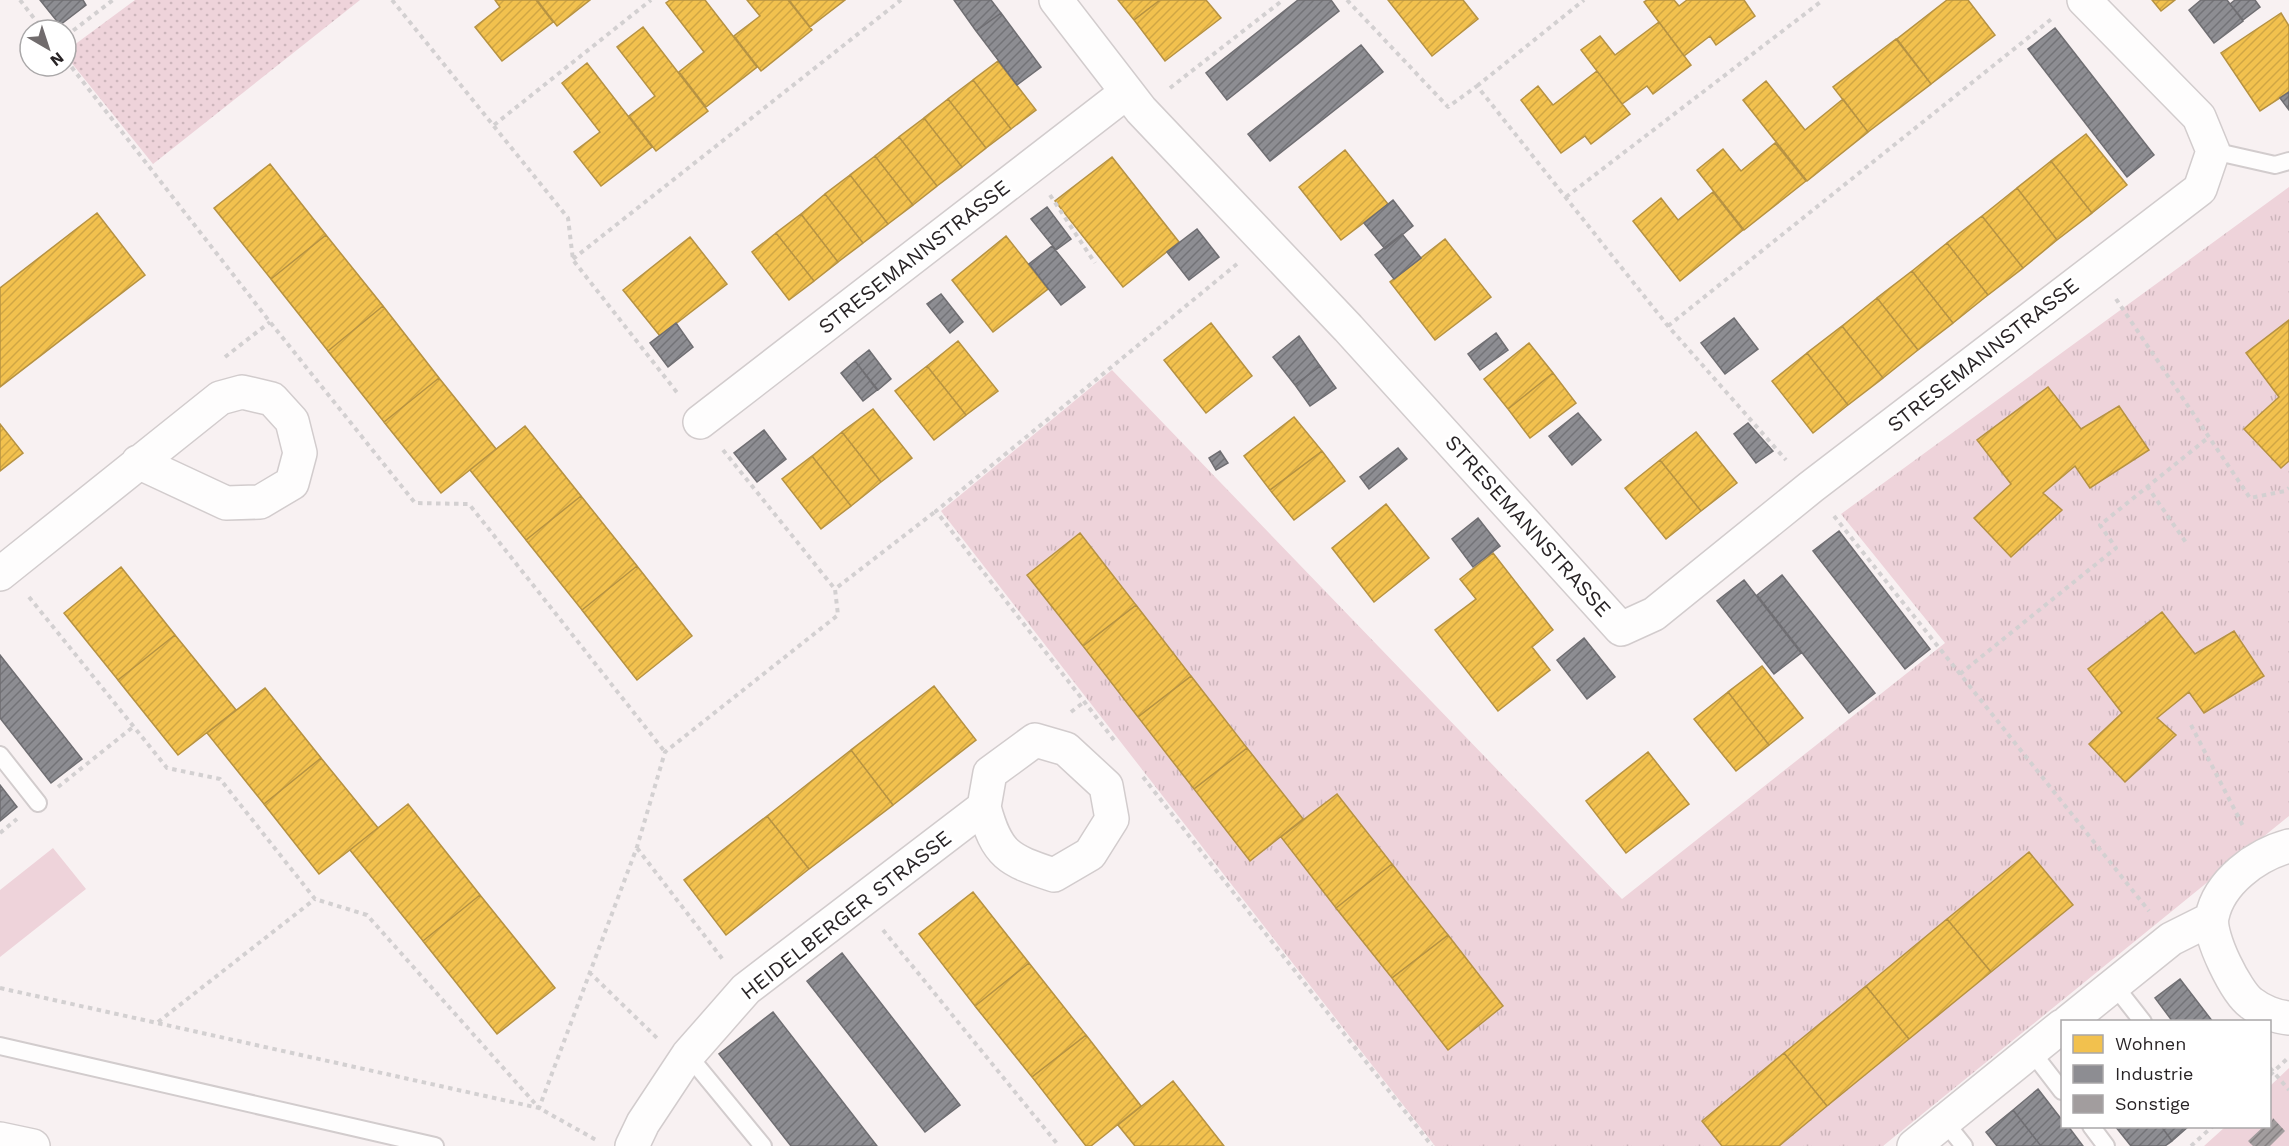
<svg xmlns="http://www.w3.org/2000/svg" width="2289" height="1146" font-family="'Work Sans',sans-serif">
<defs>
<pattern id="grass-tufts" width="24" height="20" patternUnits="userSpaceOnUse" patternTransform="scale(1.5)"><rect width="24" height="20" fill="#eed3da"/><path d="M3 7l-1-3M5 7V3M7 7l1-3M15 17l-1-3M17 17v-4M19 17l1-3" fill="none" stroke="#ccb5bb"/></pattern>
<pattern id="park-dots" width="8" height="8" patternUnits="userSpaceOnUse" patternTransform="scale(1.5)"><rect width="8" height="8" fill="#eed3da"/><path d="M2 2h.1M6 6h.1" fill="none" stroke="#ccb5bb" stroke-width="1.8" stroke-linecap="round"/></pattern>
<pattern id="homes-hatch" width="6" height="6" patternUnits="userSpaceOnUse" patternTransform="scale(1.5)"><rect width="6" height="6" fill="#f2c14e"/><path d="M-1 1l2-2M0 6l6-6M5 7l2-2" fill="none" stroke="#d0a644"/></pattern>
<pattern id="industry-hatch" width="6" height="6" patternUnits="userSpaceOnUse" patternTransform="scale(1.5)"><rect width="6" height="6" fill="#8d8d92"/><path d="M-1 1l2-2M0 6l6-6M5 7l2-2" fill="none" stroke="#737377"/></pattern>
<pattern id="building-hatch" width="6" height="6" patternUnits="userSpaceOnUse" patternTransform="scale(1.5)"><rect width="6" height="6" fill="#a29d9e"/><path d="M-1 1l2-2M0 6l6-6M5 7l2-2" fill="none" stroke="#848081"/></pattern>
</defs>
<rect width="100%" height="100%" fill="#f8f1f2"/>
<path fill="url(#grass-tufts)" d="M2289,187V816L1883,1146H1435L941,511L1112,370L1622,899L1945,643L1841,514Z"/>
<path fill="url(#park-dots)" d="M135,0H360L153,164L66,56V51Z"/>
<path fill="#eed3da" d="M53,848L86,889L0,957V890Z
M2289,1068V1146H2204L2225,1127L2270,1126V1086Z"/>
<path fill="url(#homes-hatch)" stroke="#b69242" stroke-width="1.5" d="M495,0H536L553,22L502,61L475,27L500,7Z
M537,0H590L557,26Z
M670,0H705L757,67L706,107L679,72L704,52L666,3Z
M747,0H788L812,30L761,71L734,36L760,16Z
M789,0H845L810,27Z
M1118,0H1160L1134,20Z
M1160,0H1206L1221,18L1165,61L1134,20Z
M1388,0H1463L1478,19L1432,56Z
M1647,0H1674L1679,6L1687,0H1744L1755,16L1716,45L1710,36L1684,56L1644,2Z
M1947,0H1968L1995,35L1931,84L1897,39Z
M2152,0H2175L2161,11Z
M2281,13L2289,26V92L2260,111L2221,53Z
M1659,22L1691,65L1653,94L1647,86L1622,104L1581,50L1600,36L1615,55Z
M643,27L708,111L656,151L629,116L655,96L617,47Z
M1896,39L1931,84L1868,132L1833,87Z
M998,61L1036,110L1011,129L973,80Z
M587,63L652,147L601,186L574,152L600,132L562,83Z
M1597,71L1630,114L1591,144L1585,136L1561,153L1521,100L1538,86L1553,105Z
M973,80L1011,129L986,148L948,99Z
M1766,81L1805,130L1843,99L1868,132L1807,181L1743,100Z
M948,99L986,148L962,167L924,118Z
M924,118L962,167L937,186L899,137Z
M2086,134L2127,185L2092,213L2051,161Z
M899,137L937,186L913,205L875,156Z
M1775,143L1806,181L1744,230L1697,170L1723,149L1741,171Z
M1345,150L1388,204L1341,240L1299,187Z
M875,156L913,205L888,224L850,175Z
M1112,157L1179,242L1123,287L1055,201Z
M2051,161L2092,213L2057,240L2017,188Z
M270,164L326,235L271,279L214,208Z
M850,175L888,224L863,243L825,194Z
M2017,188L2057,240L2023,268L1982,216Z
M1713,192L1743,230L1680,281L1633,221L1661,198L1678,220Z
M825,194L863,243L838,262L801,214Z
M97,213L145,275L0,387V288Z
M801,214L838,262L814,281L776,233Z
M1982,216L2023,268L1988,295L1947,243Z
M776,233L814,281L789,300L752,252Z
M326,235L383,306L328,351L271,279Z
M1006,236L1048,289L993,332L952,280Z
M690,237L727,284L660,336L623,290Z
M1445,239L1491,297L1435,340L1390,282Z
M1947,243L1988,295L1953,323L1912,271Z
M1912,271L1953,323L1918,350L1877,298Z
M1877,298L1918,350L1883,378L1842,326Z
M383,306L439,378L384,422L328,351Z
M2289,320V461L2281,468L2244,429L2279,397L2246,353Z
M1211,323L1252,376L1206,413L1164,360Z
M1842,326L1883,378L1848,405L1807,353Z
M958,341L998,391L966,415L927,366Z
M1529,343L1553,373L1508,409L1484,379Z
M1807,353L1848,405L1813,433L1772,381Z
M927,366L966,415L934,440L895,391Z
M1553,373L1576,403L1530,438L1508,409Z
M439,378L496,449L441,493L384,422Z
M2048,387L2081,429L2119,406L2149,450L2090,488L2075,466L2043,493L2062,510L2011,557L1974,518L2011,484L1977,440Z
M873,409L912,458L881,482L842,432Z
M1294,417L1322,451L1270,490L1244,456Z
M0,424L23,453L0,471Z
M525,426L581,496L526,540L470,470Z
M842,432L881,482L851,506L812,456Z
M1696,432L1737,483L1701,511L1660,460Z
M1322,451L1345,481L1294,520L1270,490Z
M812,456L851,506L821,529L782,479Z
M1660,460L1701,511L1666,539L1625,488Z
M581,496L637,566L582,610L526,540Z
M1386,504L1429,558L1374,602L1332,548Z
M1080,533L1136,605L1083,646L1027,575Z
M1493,553L1553,630L1532,647L1550,670L1498,711L1435,630L1476,599L1460,579Z
M637,566L692,636L637,680L582,610Z
M121,567L175,635L118,680L64,613Z
M1136,605L1191,676L1138,717L1083,646Z
M2162,612L2195,654L2234,631L2264,676L2204,713L2189,692L2157,718L2176,735L2125,782L2089,744L2122,713L2088,669Z
M175,635L236,710L178,755L118,680Z
M1762,666L1803,718L1769,745L1728,692Z
M1191,676L1247,748L1194,789L1138,717Z
M934,686L976,740L893,805L851,750Z
M265,688L321,758L264,804L207,733Z
M1728,692L1769,745L1736,771L1694,719Z
M1247,748L1303,819L1250,861L1194,789Z
M851,750L893,805L809,869L767,816Z
M1648,752L1689,804L1626,853L1586,801Z
M321,758L378,828L319,874L264,804Z
M1337,794L1392,864L1336,908L1281,837Z
M408,804L480,895L423,941L350,850Z
M767,816L809,869L726,935L684,880Z
M2029,852L2073,905L1991,972L1947,919Z
M1392,864L1448,935L1392,978L1336,908Z
M973,892L1029,963L975,1006L919,934Z
M480,895L555,988L497,1034L423,941Z
M1947,919L1991,972L1909,1039L1866,986Z
M1448,935L1503,1006L1448,1050L1392,978Z
M1029,963L1086,1035L1032,1077L975,1006Z
M1866,986L1909,1039L1827,1106L1784,1053Z
M1086,1035L1141,1106L1091,1146H1086L1032,1077Z
M1784,1053L1827,1106L1779,1146H1722L1702,1121Z
M1173,1081L1224,1146H1135L1118,1125Z"/>
<path fill="url(#industry-hatch)" stroke="#6f6e72" stroke-width="1.5" d="M40,0H83L86,5L60,25Z
M954,0H991L1001,13L976,31Z
M1298,0H1331L1339,11L1227,100L1206,73Z
M2201,0H2227L2243,21L2214,43L2189,10Z
M2235,0H2255L2260,7L2243,20L2230,4Z
M1001,13L1041,67L1017,85L976,31Z
M2055,28L2154,155L2127,177L2028,49Z
M1361,45L1383,72L1270,161L1248,134Z
M2289,92V110L2280,98Z
M1393,200L1413,226L1385,249L1364,223Z
M1047,207L1071,239L1056,250L1031,219Z
M1197,229L1219,257L1189,280L1167,252Z
M1402,234L1421,258L1394,279L1375,255Z
M1052,246L1085,287L1061,305L1029,264Z
M941,294L963,322L950,333L927,304Z
M1734,318L1758,349L1725,374L1701,343Z
M676,323L693,347L668,367L650,343Z
M1496,333L1508,350L1480,370L1468,354Z
M1299,336L1320,366L1295,385L1273,357Z
M869,350L891,379L878,390L855,361Z
M855,361L877,390L863,401L841,373Z
M1320,366L1336,388L1310,406L1295,385Z
M1578,413L1601,440L1572,465L1549,436Z
M1748,423L1773,451L1756,463L1734,434Z
M764,430L786,459L757,482L734,453Z
M1398,448L1407,459L1369,489L1360,477Z
M1220,451L1228,463L1216,470L1209,458Z
M1478,518L1500,546L1473,567L1452,539Z
M1839,531L1930,649L1905,669L1813,551Z
M1782,575L1875,693L1849,713L1757,595Z
M1744,580L1801,653L1774,674L1717,601Z
M1584,638L1615,677L1587,699L1557,660Z
M0,655L82,759L51,783L0,718Z
M0,785L17,807L0,821Z
M842,953L960,1105L925,1132L807,981Z
M2180,979L2213,1022H2173L2155,998Z
M773,1012L877,1146H791L719,1054Z
M2038,1089L2062,1120V1126H2068L2083,1146H2041L2013,1110Z
M2013,1110L2041,1146H1997L1986,1132Z
M2115,1126H2161L2172,1141L2165,1146H2131Z
M2161,1126H2189L2172,1141Z"/>
<path fill="url(#building-hatch)" d="M2273,1118L2285,1131L2270,1146H2253L2248,1141L2264,1126H2270Z"/>
<g fill="none" stroke-linecap="round" stroke-linejoin="round">
<defs>
<path id="lane" d="M2213,151L2275,165L2289,161
M0,755L38,803
M2114,985L2143,1022
M0,1046L435,1146
M2031,1051L2062,1091
M688,1055L763,1146
M1944,1121L1964,1146
M2091,1126L2106,1146"/>
<path id="street" d="M1056,0L1141,110L1348,328L1621,629L1654,614L1811,487L2200,189L2213,151L2199,117L2084,0
M700,422L1127,92
M0,574L220,398L242,392L272,399L292,421L300,453L292,483L260,502L226,503L138,462
M2289,846C2256,855 2219,882 2212,917C2208,936 2236,992 2251,1003C2261,1011 2276,1017 2289,1018
M2068,1022L2171,939L2211,919
M632,1146L643,1123L688,1055L746,989L984,807L990,773L1035,740L1066,749L1106,786L1112,819L1090,854L1054,875C1008,860 997,855 984,807
M1914,1146L2062,1026"/>
<path id="secondary" d="M0,1139L33,1146"/>
</defs>
<use href="#lane" stroke="#d2cccd" stroke-width="20"/>
<use href="#street" stroke="#d2cccd" stroke-width="36"/>
<use href="#secondary" stroke="#d2cccd" stroke-width="36"/>
<path stroke="#d3d0d1" stroke-width="4" stroke-dasharray="4.5 4.5" stroke-linecap="butt" d="M20,0L43,30
M392,0L568,218L573,260L679,395
M1347,0L1448,107L1477,86L1668,326L1786,460
M66,36L113,0
M66,60L270,322L415,503L469,504L665,752
M1477,86L1584,0
M1170,88L1283,0
M494,125L651,0
M1050,195L1095,263
M1566,197L1823,0
M573,259L901,0
M2116,299L2250,498L2285,491L2289,488
M1668,326L2054,17
M225,357L270,322
M723,450L835,589
M2147,486L2187,544
M1834,516L2149,911
M29,597L167,768L220,779L315,899L367,915L539,1108L637,847L665,752L838,615L835,589L936,511
M1960,674L2116,548L2100,525L2209,437
M1071,712L1084,702
M2191,725L2244,828
M1114,740L936,511L1237,264
M1143,777L1432,1146
M58,787L133,727
M0,833L17,819
M637,848L724,961
M883,930L1059,1146
M589,972L657,1038
M0,988L539,1108L598,1141
M158,1022L315,899
M2270,1068L2289,1090
M2270,1075L2289,1057
M2191,1146L2213,1126"/>
<use href="#lane" stroke="#fefdfd" stroke-width="16"/>
<use href="#street" stroke="#fefdfd" stroke-width="33"/>
<use href="#secondary" stroke="#fefdfd" stroke-width="33"/>
</g>
<g text-anchor="middle" stroke-width="6" stroke-linejoin="round" paint-order="stroke">
<g font-size="21" fill="#292426" stroke="#fff">
<text transform="translate(914 257) rotate(-38)" y="7">STRESEMANNSTRASSE</text>
<text transform="translate(1983 355) rotate(-38)" y="7">STRESEMANNSTRASSE</text>
<text transform="translate(1528 526) rotate(48)" y="7">STRESEMANNSTRASSE</text>
<text transform="translate(846 915) rotate(-38)" y="7">HEIDELBERGER STRASSE</text>
</g>
</g>
<rect x="2061" y="1020" width="210" height="108" fill="#ffffff" stroke="#a9a7a8" stroke-width="1.5"/>
<rect x="2073" y="1035" width="30" height="18" fill="#f2c14e" stroke="#a9a7a8" stroke-width="1.5"/>
<text x="2115" y="1050" font-size="18" fill="#292426">Wohnen</text>
<rect x="2073" y="1065" width="30" height="18" fill="#8d8d92" stroke="#a9a7a8" stroke-width="1.5"/>
<text x="2115" y="1080" font-size="18" fill="#292426">Industrie</text>
<rect x="2073" y="1095" width="30" height="18" fill="#a29d9e" stroke="#a9a7a8" stroke-width="1.5"/>
<text x="2115" y="1110" font-size="18" fill="#292426">Sonstige</text>
<g transform="translate(48 48) rotate(141)"><circle r="28" fill="#ffffff" stroke="#a9a7a8" stroke-width="1.5"/>
<path d="M0-4.5L10 22L0 15L-10 22Z" fill="#716c6d"/>
<text y="-9" font-size="16" font-weight="bold" text-anchor="middle" fill="#292426">N</text>
</g>
</svg>
